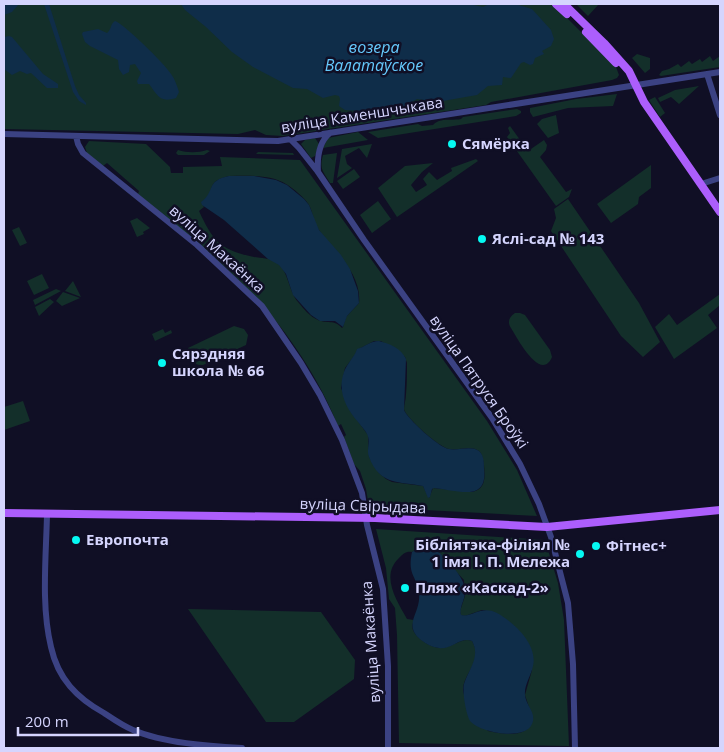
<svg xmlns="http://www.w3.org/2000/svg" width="724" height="752" font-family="'Open Sans',sans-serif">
<rect width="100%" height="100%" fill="#100f25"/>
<path fill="#132f2a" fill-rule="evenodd" d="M4,4H553L616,67L619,75L617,78L612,80L491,102L486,105L283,136L266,135L255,130L238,134L4,129Z
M576,4H599L588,16Z
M637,54L650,58V69L645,73L632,58Z
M710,56L713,61L720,56V67L661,76L659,75L662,71L669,69L678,64L681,67L689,61L692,64L700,59L702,62Z
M699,86L679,104L671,97L660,102L658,98L675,90Z
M617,94L613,106L568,108L533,117L530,112V108L576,99Z
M655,97L665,113L660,117L649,100Z
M517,109L521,111V113L516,116L378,138L368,132L418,124L422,126L433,125C440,117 451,121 461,119L463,117Z
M556,115L559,133L548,138L537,124L542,119Z
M510,126L528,151L544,140L547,145L546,150L540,157L566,192L572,189L569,197L556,206L507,137L510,133L508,128Z
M358,132L368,140L323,148L328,138Z
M315,138L319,144L315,156L311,158L301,144L305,140Z
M89,141L146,144L170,167L171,173H183V167L222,166L220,157L300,160L487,421L517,470L537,516L369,507L366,489L360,471L354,464L344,437L346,435L341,424L338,426C314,366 273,311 226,268C198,242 167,219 138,194L139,191L107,163L103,166L87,153L85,147ZM229,176C247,176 270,174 286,184C294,189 304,197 309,205C313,213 314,223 319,230C334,252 362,273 359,303L346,317L343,327L342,328C334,319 327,324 318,320C310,317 303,308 298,302C288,290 289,271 276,262C270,258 261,258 254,257C220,250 213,241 199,211L204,207L202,204L203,201C217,193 203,182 229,176ZM374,341H381L405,357L407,363C407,374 407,384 406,394C406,399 404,405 404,409C405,417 440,448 449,449C458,451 471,445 479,451C483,455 483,460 484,465C485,478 486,489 472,492L433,488L429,498L423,486L392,482L386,479L379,473L369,457L368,435L351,412L341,388L345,368L355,355L357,350Z
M372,144L367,158L359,148L345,156L347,164L352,168L337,178L342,149Z
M178,150C187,153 198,153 207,150L210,151L204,155H178L176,153Z
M258,152L293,153L294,155L256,154Z
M337,153L333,183H330C323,171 319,169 323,155Z
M476,159L478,161L397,217L378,188L405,166L433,163L422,172L411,185L416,192L427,185L423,179L429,172L437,180L452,171L451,168Z
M651,165V188L639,197L638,204L611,223L597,204Z
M354,169L360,177L343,189L337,181Z
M568,199L639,303L660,342L643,357L621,336L551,231L556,218L554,209Z
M378,201L391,219L372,233L360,215Z
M137,218L150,228L143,232L144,234L137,237L130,221Z
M19,227L27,243L20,246L12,230Z
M42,274L49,288L34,295L27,281Z
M73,281L81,297L65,291Z
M56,289L61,291L35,305L33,300Z
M63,292L80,298L62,306L56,301Z
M720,294V305L708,315L717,328L674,359L655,327L669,314L677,325Z
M50,299L54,302L39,316L35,307Z
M515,313H520L525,315L550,350L552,357C541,383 517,338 511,328C507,322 509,317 515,313Z
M234,326L244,329L248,335L246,345L203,365C193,366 188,358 188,348Z
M163,329L165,333L171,330L172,333L155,341L152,334Z
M23,401L30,421L4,430V407Z
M376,529L545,540L558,583L564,620L569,746L399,743L397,635L395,608L389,599L386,568ZM423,545L432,546L464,580L465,596L460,611L461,615L465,616L482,610L494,612L504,618L532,670L525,695L533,719C529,739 503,734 488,731C481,721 464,702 463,690C463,673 484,661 472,641C456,635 446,662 418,637C412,631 411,627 414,620L407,619C397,601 380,576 399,558C403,554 406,551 412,552Z
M188,609L321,612L355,660L354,679L294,722H266Z"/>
<path fill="#0f2d49" d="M4,4H19L12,12L4,15Z
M44,4H49L75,86L79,95L86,103V105L79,101L73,92Z
M181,4H469L483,7L489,4H515L532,9L551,30L554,39L551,46L542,51L544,54L535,58L533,64L530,65L524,62L521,63L511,78L503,77L502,85L488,86L477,95L437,102L417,99L403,107L391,106L362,111L345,110L339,106L340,99L339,96L335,95L323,98L307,89L293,88L253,67L232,52L206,27L185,10Z
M115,21C123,23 165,64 171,74C175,79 177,86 179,92L176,98C160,103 158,96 149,84H138L137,81L141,73L135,64L130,65L129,72L123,75L119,69L118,60L90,46L85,42L82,34L83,32L98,29L107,33C112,29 110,24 115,21Z
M9,36L12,37L43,74L58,84V88H47L31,73L27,74L20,71L12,75L4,69V37Z
M229,176H254L276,180L287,185L304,199L309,205L319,230L341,255L350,269L358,291L359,303L347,316L343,327L335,321H320L311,315L293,295L286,274L279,265L268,259L224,220L202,205L201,202C216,191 205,181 229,176Z
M379,341C390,344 401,348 406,359L404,410C407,418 439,448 449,449C458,451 471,445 479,451C484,455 484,463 484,469C488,503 456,490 434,488L432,489L430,497L428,498L423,486C399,481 380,486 369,457C366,450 371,442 367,434C365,430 361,426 358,422C346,408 337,391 344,372C347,363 354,358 357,349C365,347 370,341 379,341Z
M423,545H429L434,547C444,558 466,576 465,592C465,600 459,607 461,615C472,618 481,605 497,613C515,623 538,645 533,666C531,676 524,685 525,695C526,706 537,713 532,724C525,741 480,733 470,721C466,715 462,691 464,684C468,670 481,657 472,641C461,636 451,650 439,648C432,647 426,644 421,640C402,624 421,614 419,594C417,575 407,576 412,552Z"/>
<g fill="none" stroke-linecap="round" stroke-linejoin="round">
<path stroke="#3b4283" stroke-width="6" d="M707,74L720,115
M4,134L278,141L720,72
M76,136L78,144L83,153L197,245L262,306L301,363L320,395L342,440L362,493L367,525L383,589L388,666V748
M291,140L299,148L318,172L364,240L492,418L520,464L539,504L551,537L568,603L573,664L575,748
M318,172C317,158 319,142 330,133
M701,184L720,178
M47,515C46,558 41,606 51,647C58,679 77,698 104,713C113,719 123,726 133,730C163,743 209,746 242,748"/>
<path stroke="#ac5efc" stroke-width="8" d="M556,4L567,14
M564,4L604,43L629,71L644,102L720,212
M586,32L616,63
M4,513L375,518L547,527L720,510"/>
</g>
<g fill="#05f9f2" stroke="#100f25" stroke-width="2">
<circle cx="452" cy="144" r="5"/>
<circle cx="482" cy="239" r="5"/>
<circle cx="162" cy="363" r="5"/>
<circle cx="76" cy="540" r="5"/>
<circle cx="596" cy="546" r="5"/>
<circle cx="580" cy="554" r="5"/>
<circle cx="405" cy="588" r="5"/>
</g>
<g text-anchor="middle" stroke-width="5" stroke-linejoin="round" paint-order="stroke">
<g font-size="15" fill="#d5d5fe" stroke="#100f25">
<text transform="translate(362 115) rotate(-9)" y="5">вуліца Каменшчыкава</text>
<text transform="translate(217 249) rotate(42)" y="5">вуліца Макаёнка</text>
<text transform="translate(479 382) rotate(55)" y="5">вуліца Пятруся Броўкі</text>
<text transform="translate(363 506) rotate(2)" y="5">вуліца Свірыдава</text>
<text transform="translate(371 642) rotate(-94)" y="5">вуліца Макаёнка</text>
</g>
<g font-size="15" font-weight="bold" fill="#d5d5fe" stroke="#100f25" text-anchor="start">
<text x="462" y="149">Сямёрка</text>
<text x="492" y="244">Яслі-сад № 143</text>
<text x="172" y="359">Сярэдняя<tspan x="172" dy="17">школа № 66</tspan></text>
<text x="86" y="545">Европочта</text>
<text x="570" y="550" text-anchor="end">Бібліятэка-філіял №<tspan x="570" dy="17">1 імя І. П. Мележа</tspan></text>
<text x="606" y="551">Фітнес+</text>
<text x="415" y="593">Пляж «Каскад-2»</text>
</g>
<g font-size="16" font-style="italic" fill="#65c9fc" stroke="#100f25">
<text x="374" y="53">возера<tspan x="374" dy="18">Валатаўское</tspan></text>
</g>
</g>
<rect width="724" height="752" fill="none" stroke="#d5d5fe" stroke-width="10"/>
<path d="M18 727v8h120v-8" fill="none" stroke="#d5d5fe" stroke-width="2.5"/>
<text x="25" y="727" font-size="15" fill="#d5d5fe" stroke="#100f25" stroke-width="4" paint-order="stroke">200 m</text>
</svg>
